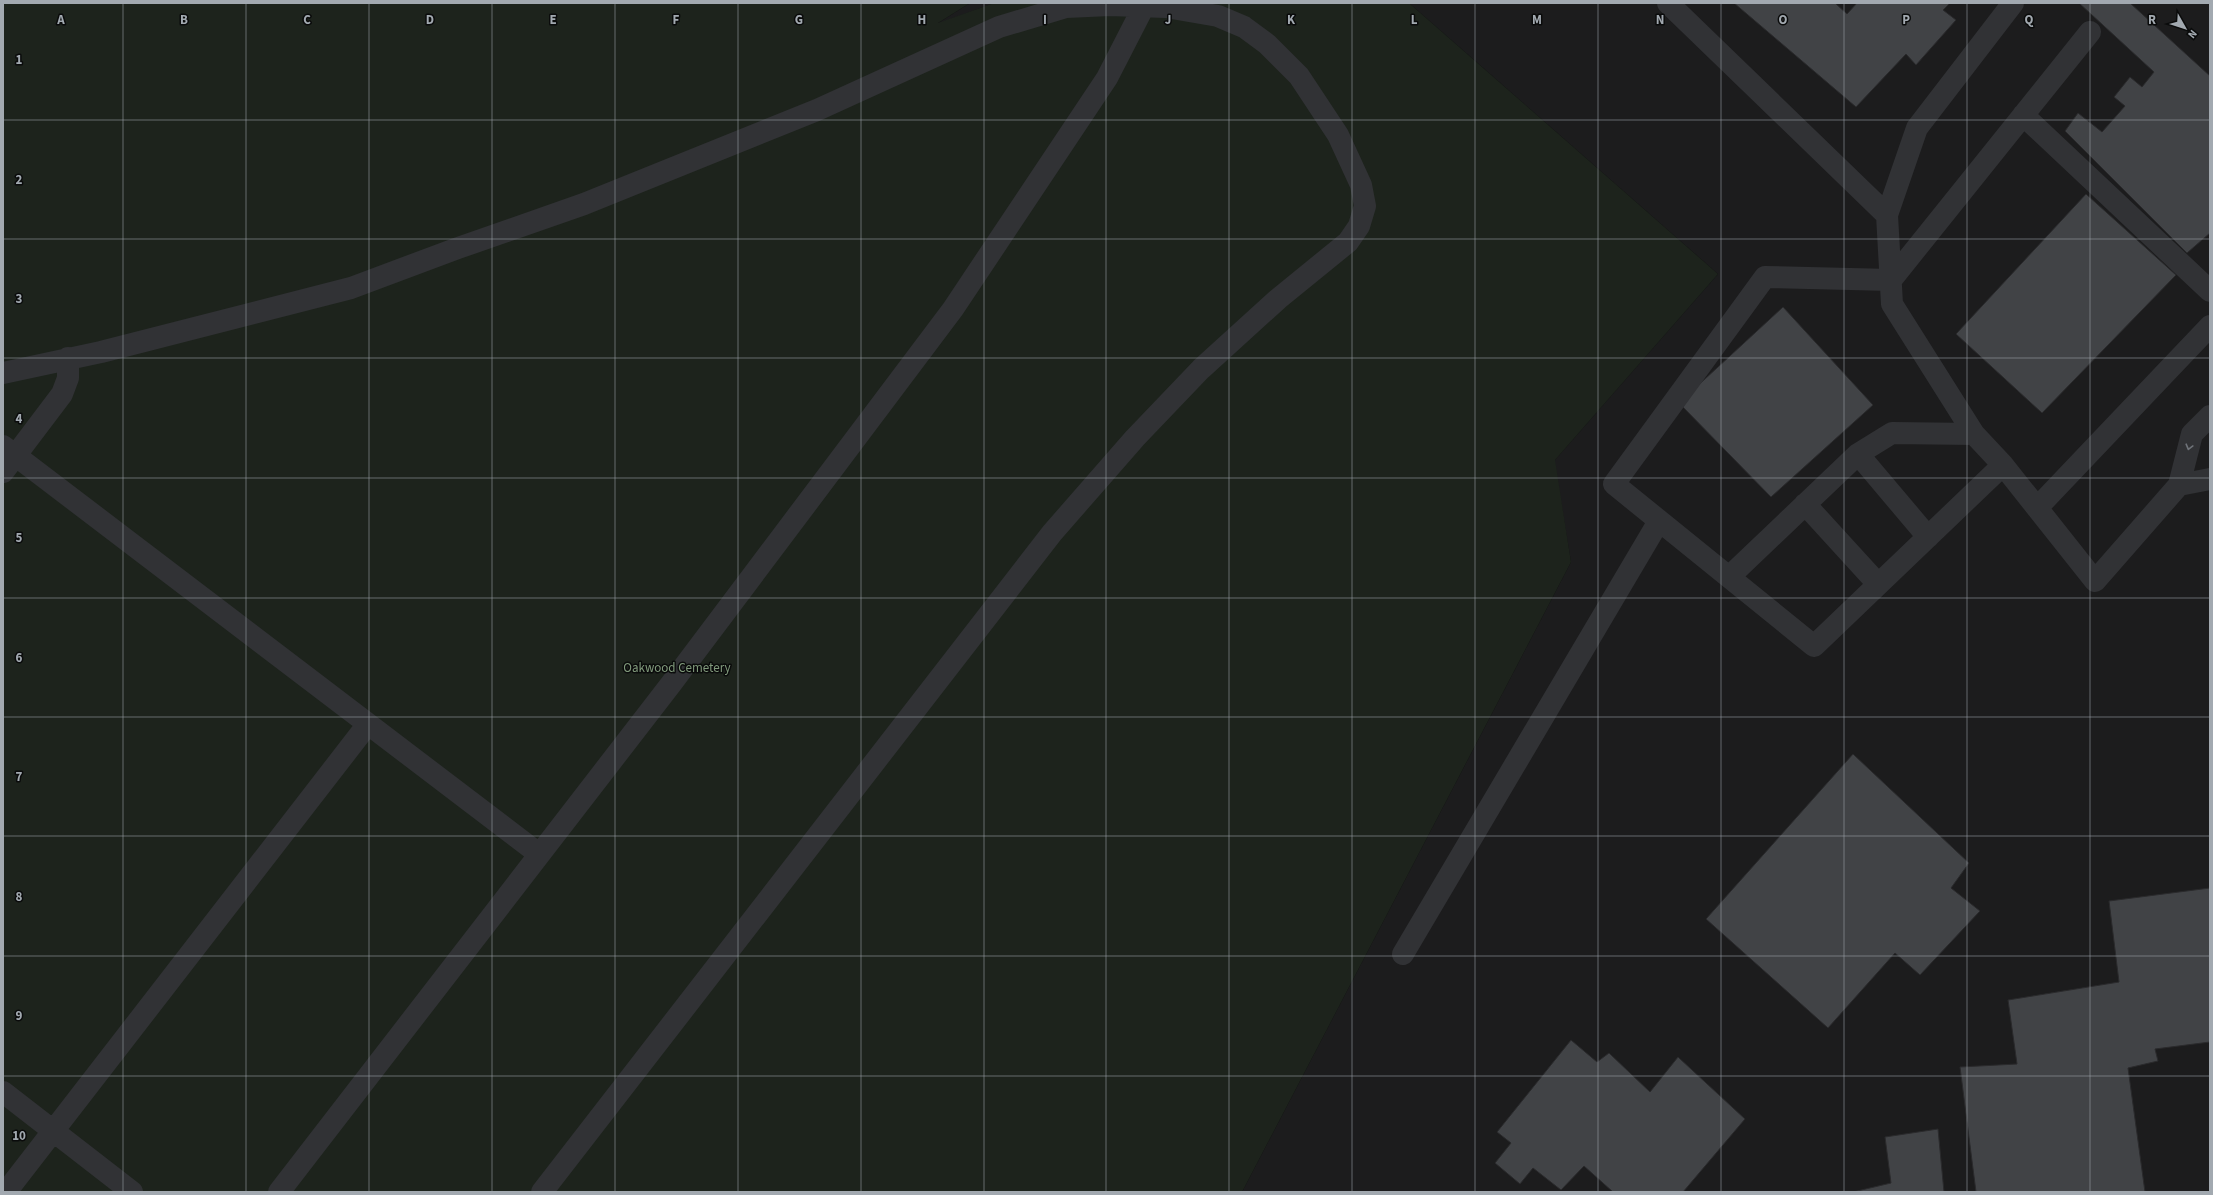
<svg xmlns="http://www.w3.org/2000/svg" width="2213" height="1195" font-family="'Source Sans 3',sans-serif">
<rect width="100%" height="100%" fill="#0f1010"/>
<path fill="#1c1c1d" d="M970,3H994L935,25Z
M1409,3H2210V1192H1242L1571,562L1554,461L1718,274Z"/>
<path fill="#1d231c" d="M3,3H970L938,23L994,3H1409L1718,274L1555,460L1571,562L1242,1192H3Z"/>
<path fill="#414346" stroke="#2a2a2c" d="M1734,3H1835L1847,14L1857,3H1950L1943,10L1956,20L1916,65L1906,54L1856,107Z
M2079,3H2130L2210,76V233L2187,253L2065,131L2078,113L2102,132L2125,106L2114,97L2130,77L2142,87L2154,72Z
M2086,194L2176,275L2042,413L1956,334Z
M1783,307L1873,405L1771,497L1679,403Z
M1853,754L1969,863L1951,888L1980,911L1920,975L1895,953L1828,1028L1706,919Z
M2210,888V1042L2155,1049L2158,1061L2128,1068L2145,1192H1976L1960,1067L2017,1064L2008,1000L2119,982L2109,901Z
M1571,1040L1597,1062L1609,1053L1650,1092L1678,1057L1745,1119L1683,1192H1613L1584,1166L1561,1190L1533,1168L1520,1184L1495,1163L1511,1143L1497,1132Z
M1938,1129L1944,1192H1853L1891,1183L1885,1137Z"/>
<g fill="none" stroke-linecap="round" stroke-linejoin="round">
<path stroke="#313235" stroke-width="22" d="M1668,3L1887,215
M2013,3L1917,128L1887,215L1892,304L1974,434L2003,465L2095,581L2179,485
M2023,115L2210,291
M3,373L101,352L351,288L458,248L584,204L817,110L999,27L1066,7L1110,5L1166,7L1218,16L1244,27L1267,44L1299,76L1338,135L1361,185L1365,206L1359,226L1348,242L1278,299L1201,369L1135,438L1052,533L542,1192
M2210,416L2192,434L2179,485L2210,479
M3,446L539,854
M1858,454L1928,537
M2003,465L1814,646L1614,484L1765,277L1891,280L2090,32
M3,472L62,394L68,378V358
M1805,504L1878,584
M2037,508L2210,326
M1729,577L1858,454L1892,433L1974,434
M1403,954L1659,521
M3,1092L132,1192
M6,1192L368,724
M279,1192L671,684L953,309L1107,78L1144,6"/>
</g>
<defs><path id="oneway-chevron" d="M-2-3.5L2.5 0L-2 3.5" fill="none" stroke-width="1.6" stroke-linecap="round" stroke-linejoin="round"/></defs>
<use stroke="#6f7379" href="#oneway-chevron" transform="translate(2189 447) rotate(105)"/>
<path fill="none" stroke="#a2a9b0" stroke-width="1" stroke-opacity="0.55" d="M123,3V1192M246,3V1192M369,3V1192M492,3V1192M615,3V1192M738,3V1192M861,3V1192M984,3V1192M1106,3V1192M1229,3V1192M1352,3V1192M1475,3V1192M1598,3V1192M1721,3V1192M1844,3V1192M1967,3V1192M2090,3V1192M3,120H2210M3,239H2210M3,358H2210M3,478H2210M3,598H2210M3,717H2210M3,836H2210M3,956H2210M3,1076H2210"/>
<g text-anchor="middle" stroke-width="3" stroke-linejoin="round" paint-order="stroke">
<g font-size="13" fill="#80997b" stroke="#0a0b0b">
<text x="677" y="672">Oakwood Cemetery</text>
</g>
</g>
<g font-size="13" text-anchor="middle" font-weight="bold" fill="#a2a9b0" stroke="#0a0b0b" stroke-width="3" stroke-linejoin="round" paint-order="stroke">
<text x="61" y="24">A</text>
<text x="184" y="24">B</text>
<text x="307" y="24">C</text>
<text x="430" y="24">D</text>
<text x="553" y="24">E</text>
<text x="676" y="24">F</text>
<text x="799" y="24">G</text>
<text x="922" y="24">H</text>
<text x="1045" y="24">I</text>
<text x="1168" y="24">J</text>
<text x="1291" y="24">K</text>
<text x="1414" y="24">L</text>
<text x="1537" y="24">M</text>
<text x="1660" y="24">N</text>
<text x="1783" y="24">O</text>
<text x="1906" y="24">P</text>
<text x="2029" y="24">Q</text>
<text x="2152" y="24">R</text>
<text x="19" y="64">1</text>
<text x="19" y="184">2</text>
<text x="19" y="303">3</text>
<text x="19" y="423">4</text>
<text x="19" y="542">5</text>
<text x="19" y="662">6</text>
<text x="19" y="781">7</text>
<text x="19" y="901">8</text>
<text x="19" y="1020">9</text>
<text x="19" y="1140">10</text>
</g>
<rect width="2213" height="1195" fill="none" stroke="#a2a9b0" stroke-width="8"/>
<g transform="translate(2185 28) rotate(129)" stroke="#0a0b0b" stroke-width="3" paint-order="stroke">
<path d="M0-3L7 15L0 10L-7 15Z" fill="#a2a9b0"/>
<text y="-6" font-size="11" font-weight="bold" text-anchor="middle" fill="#a2a9b0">N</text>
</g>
</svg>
